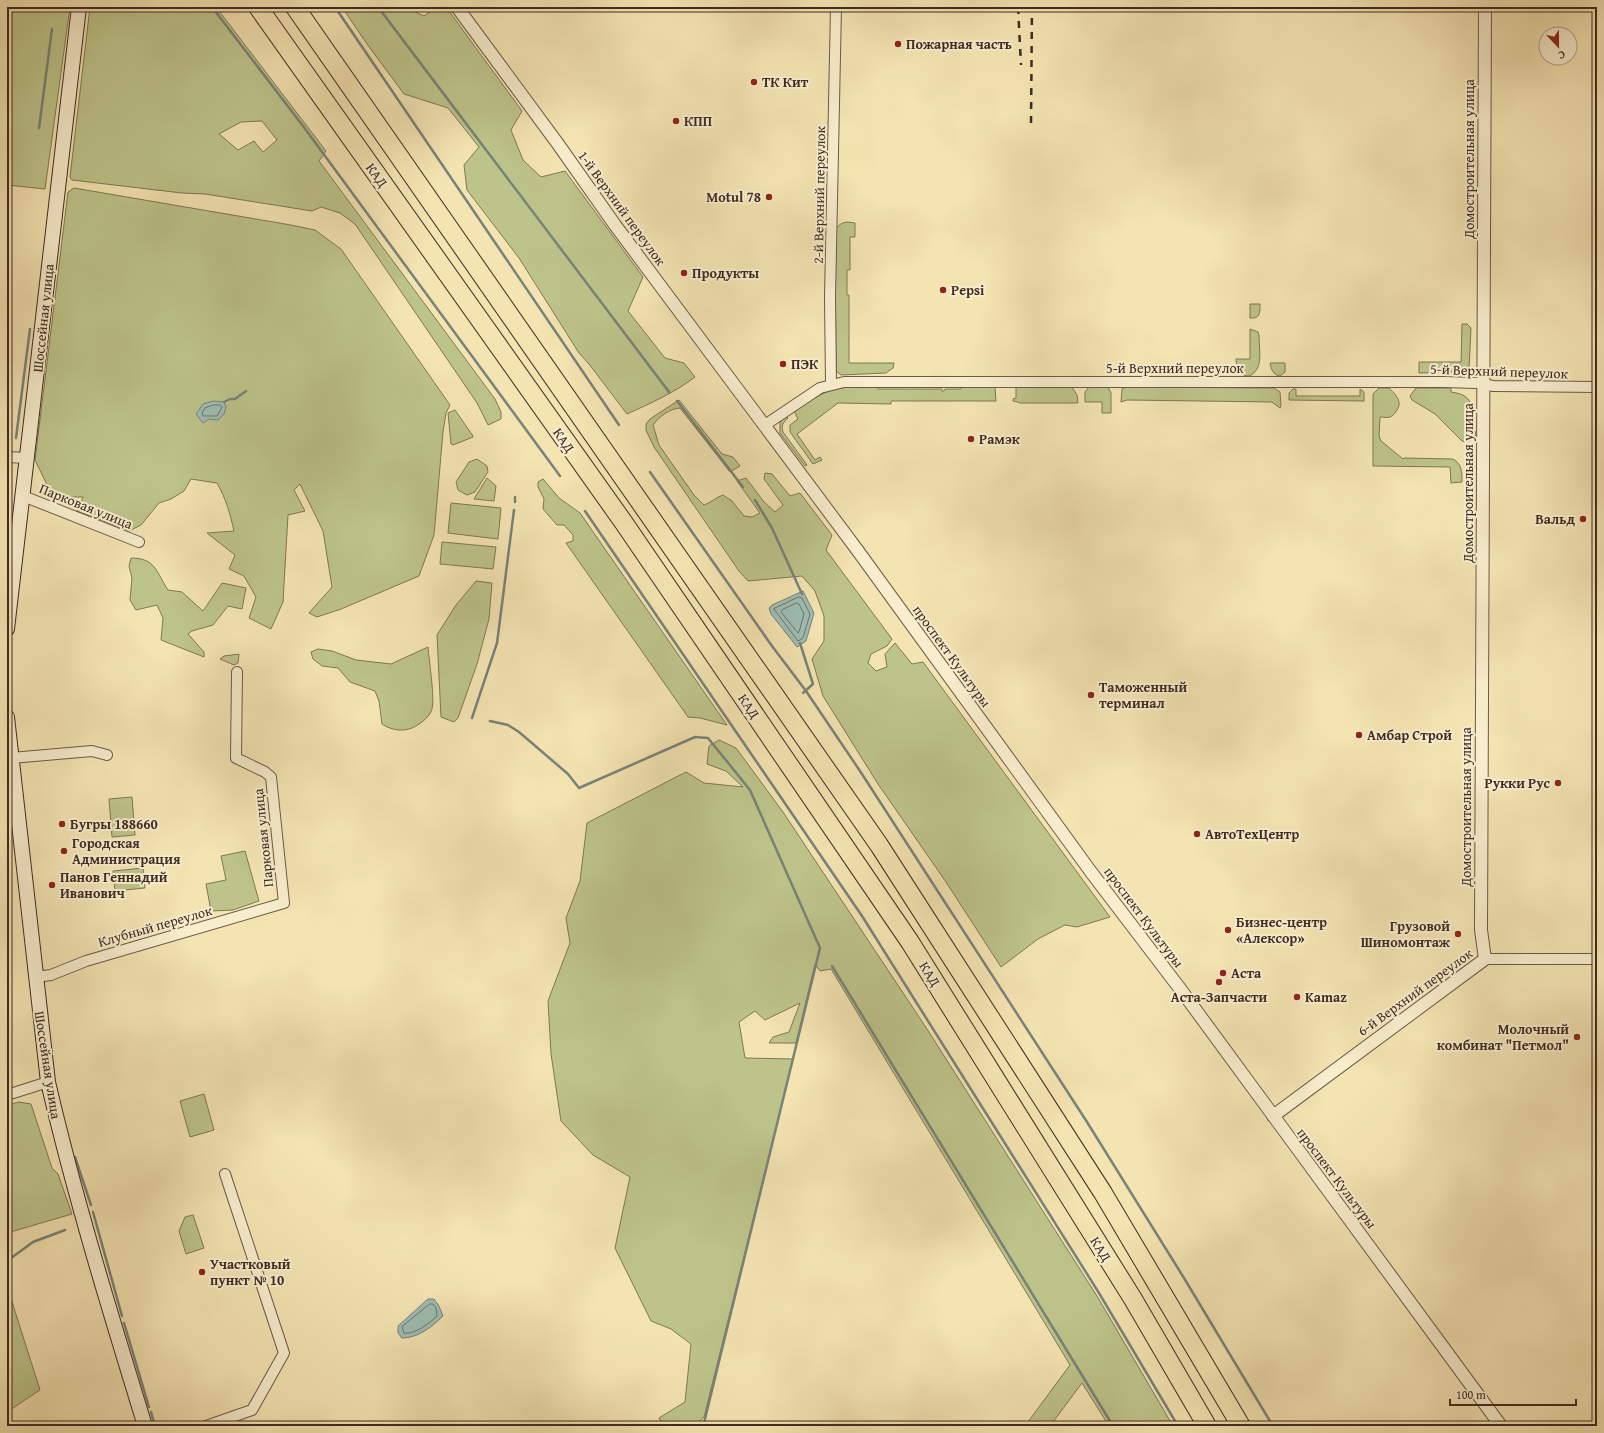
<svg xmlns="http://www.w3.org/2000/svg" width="1604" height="1433" font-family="'Gentium Book Plus',serif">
<rect width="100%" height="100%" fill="#f4e4b2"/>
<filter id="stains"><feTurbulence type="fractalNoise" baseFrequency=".005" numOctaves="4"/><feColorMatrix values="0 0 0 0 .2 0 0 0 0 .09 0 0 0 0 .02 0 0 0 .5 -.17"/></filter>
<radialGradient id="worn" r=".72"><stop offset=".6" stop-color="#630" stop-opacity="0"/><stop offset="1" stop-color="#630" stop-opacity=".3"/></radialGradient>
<path fill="#bdc48a" stroke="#7e7856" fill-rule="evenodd" d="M7,7H70L45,189L7,185Z
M90,7H216L326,151L319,161L495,399L501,412V419L488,425L477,403L355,224L340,213L321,207L312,211L205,194L182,193L72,180L70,177ZM262,121L277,140L263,152L254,141L238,150L219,134L241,122Z
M342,7H404L424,16L437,7H446L522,111L511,130L523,160L541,177L565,171L643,277L628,311L665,358L684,363L695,377C674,393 651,403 627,414L589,364L579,353L519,258L467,190L464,165L479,147L448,108L404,94L367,44Z
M74,188L291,225L315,230L341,249L450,405L446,413L443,432L434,535L419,576L341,609L317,617L309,613L332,587L323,531L300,484L294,490L305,511L288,515L283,602L271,629L249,618L256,597L244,576L229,569L235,555L207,533L234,531C230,513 226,499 217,483L191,479L184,491L171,499L159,503L141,525L129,531L77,511L83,497H67L49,489L35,460L68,192Z
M847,222L855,223V237H850V270H847V295H849V363H894L893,368L886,373L841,375L836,371L835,231C838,225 841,223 847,222Z
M1250,304H1260C1260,313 1260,319 1250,318Z
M1462,324H1467L1471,328L1469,369L1463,372L1419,373V362H1461Z
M1250,329L1258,332L1259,335C1259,345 1262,361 1257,369C1248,384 1236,372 1236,359H1250Z
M1270,363H1285V372L1280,376C1273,375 1271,369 1270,363Z
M848,387H877L878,389H942V391H944L945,389H961V387H995L996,401H891V404L838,403L797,434L815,460L820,457L822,460L813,464L790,432V425L798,419L794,411C813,398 825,390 848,387Z
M1016,387H1072L1077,395L1078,403H1019L1018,402L1013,401V399L1016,398Z
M1089,387H1108L1111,393V413H1102V402H1085V392Z
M1126,387L1274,388L1280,392L1281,405L1280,408L1272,402L1127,400L1121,402L1122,389Z
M1379,388H1389C1395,394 1403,401 1397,410C1396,412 1393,416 1390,417C1388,418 1383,417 1380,417L1379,436L1381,441L1403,459L1404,458L1453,459C1462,464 1462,472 1462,482L1451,483L1450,467L1373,466V394Z
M1416,388H1451V392C1477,395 1471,410 1471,431H1475L1476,435C1471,440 1468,443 1462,441L1435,414L1412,400L1410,396Z
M1293,389H1296V396H1360V389L1364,392V401L1289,400V393Z
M679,400L722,454L733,457L740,466L730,472L680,408C669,409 660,416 653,425L659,445L694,495L704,505C711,503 716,497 723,495L732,501L744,516L752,517L760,513L737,481L746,478L764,502L775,512L783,505L764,479L765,473L772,474L790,496L800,493L832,535L826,550L892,639L887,646L871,654L868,663L876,671L887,667L885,654L895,643L912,664L923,662L1110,917L1077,927L1065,925L1038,939L1001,967L946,882L878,784L823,696L812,659L824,641V616L815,591L802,576L748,581L739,571L654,447L646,430V424L650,419Z
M455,410L473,436V437L453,445L451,444L448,413Z
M786,416L788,418C783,423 781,425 783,432L807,465L805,466L780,433V422Z
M477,459L487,466L488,472L475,492L467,495L458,490L456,482L469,462Z
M487,478L496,486L494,501L474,499Z
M543,479L559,498L580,513L727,725L700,718L688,717L566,543L573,541V535L564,525H557L543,509L544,499L538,487V482Z
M451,503L501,508L498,539L448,533Z
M442,542L496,547L493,569L440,564Z
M131,558C156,558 156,572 168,590L182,592L203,611L222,583L246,588L242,609L228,606L213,625L192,631L188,634L204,652V657L161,640L163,618L157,605L136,610L130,600L132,578L129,566Z
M476,581L492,583L489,619L477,664L458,718L454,722L441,717L437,635L456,605Z
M428,647C429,661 435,698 432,709C430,717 419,725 412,728C402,732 391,730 382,724L379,701L375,691L350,682L338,668L322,666L313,659L311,652L318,649L332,651L356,660L391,664Z
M239,654L238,663L234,665L220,659L224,656Z
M719,740L736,748L783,812L927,1029L1097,1296L1173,1426H1109L1082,1383L1050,1426H1025L1070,1365L831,969L820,971L815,964L796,1043H769L773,1037L789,1032L800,1003L765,1020L755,1011L739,1022L745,1058L793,1059L704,1417L694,1426H663L659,1418L685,1402L691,1344L671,1329L651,1321L615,1248L630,1177L593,1155L561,1121L551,1054L548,1001L570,943L566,918L580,881L587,823L686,772L704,783L743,787L726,771L707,764L709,746Z
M132,797L135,835L112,837L109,799Z
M245,851L259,901L233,910L211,911L206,884L226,880L221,856Z
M143,868L145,888L115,891L113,871Z
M204,1094L214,1130L190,1137L180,1101Z
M19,1102L31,1104L52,1168L58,1174L72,1214L7,1233V1105Z
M193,1215L204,1248L186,1254L179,1231L185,1217Z
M7,1286L40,1390L7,1412Z"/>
<path fill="#9ebdb4" stroke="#78837a" d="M213,401L224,402L226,407L224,414L218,420L209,419L203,423L196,414L203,404Z
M803,591L814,613L806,641L797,647L771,614L769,608L772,605Z
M428,1299H434L439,1306L443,1316C432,1327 418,1338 402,1338L398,1333V1326Z"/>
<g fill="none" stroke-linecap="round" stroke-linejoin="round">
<path stroke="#6e746c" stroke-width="1" d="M214,405H220L222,407L217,416H203L202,413L205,408Z
M799,597L802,598L810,614L803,638L798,641L774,609Z
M797,603L799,604L804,614L799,632L798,633L781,612L782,610Z
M430,1304H433L436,1308L437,1316C430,1323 414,1335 404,1333L402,1327Z"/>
<path stroke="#78837a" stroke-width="2.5" d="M212,7L303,126L560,476
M335,7L619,425
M378,7L669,392
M39,128L52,29
M677,401L743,487
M224,402L230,399H235L246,391
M16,438L30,329
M650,472L772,646L806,691L860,771L1087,1122L1184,1278L1273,1426
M755,500L772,528L802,594
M515,502V497
M585,511L862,916L1099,1293L1178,1426
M800,643L813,684L803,693
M472,718L497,643L514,510
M490,721L508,725L519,732L568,774L579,788L695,737L708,738L750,790L820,948L704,1423L700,1426
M832,966L1113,1426
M75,1157L91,1205
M93,1212L122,1316
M7,1261L33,1242L65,1230
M124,1323L149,1407
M151,1412L155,1426"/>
<defs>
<path id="minor" d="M831,384L830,297L836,7
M765,425L820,388L844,382H1444L1477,383L1493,386L1597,387
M7,457L28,458
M23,496L139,542
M7,530H19
M11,758L92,751L107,755
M7,807L17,804
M1485,959H1597
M35,977L51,975L86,961L284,903L271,777L265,772L236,758L237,672
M7,1095L48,1082
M206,1426L252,1410L284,1353L225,1174"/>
<path id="tertiary" d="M457,7L558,144L615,225L858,551L1091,872L1181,990L1501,1426
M1273,1116L1485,959L1481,930L1485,7"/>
<path id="secondary" d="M7,629C32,422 54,214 79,7
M7,717L48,1082C75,1198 110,1312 145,1426"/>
<path id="motorway" d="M258,7L624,523L910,942L1133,1299L1207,1426
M295,7L879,845L1103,1193L1241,1426"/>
</defs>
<use href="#minor" stroke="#6c5947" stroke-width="12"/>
<use href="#tertiary" stroke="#6c5947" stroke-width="14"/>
<use href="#secondary" stroke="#3e2b23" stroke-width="16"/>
<use href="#motorway" stroke="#3e2b23" stroke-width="20"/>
<use href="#minor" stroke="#f8edcd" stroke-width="10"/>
<use href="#tertiary" stroke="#f8edcd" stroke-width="12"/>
<use href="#secondary" stroke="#f8edcd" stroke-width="14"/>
<use href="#motorway" stroke="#f4e4b2" stroke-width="18"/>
<path stroke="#3e2b23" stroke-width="2.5" stroke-dasharray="7 7" stroke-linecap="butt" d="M1018,7L1021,65
M1031,123L1032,7"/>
</g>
<g fill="#8f2418" stroke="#f8edcd" stroke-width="1.5">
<circle cx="898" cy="44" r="4"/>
<circle cx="754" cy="82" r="4"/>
<circle cx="676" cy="121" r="4"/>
<circle cx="769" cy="197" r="4"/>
<circle cx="684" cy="273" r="4"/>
<circle cx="943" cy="290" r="4"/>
<circle cx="783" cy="364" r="4"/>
<circle cx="971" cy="439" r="4"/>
<circle cx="1583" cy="519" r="4"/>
<circle cx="1091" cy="695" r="4"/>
<circle cx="1359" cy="735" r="4"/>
<circle cx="1558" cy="783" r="4"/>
<circle cx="62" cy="824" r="4"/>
<circle cx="1197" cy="834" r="4"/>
<circle cx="64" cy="851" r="4"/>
<circle cx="52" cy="885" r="4"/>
<circle cx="1228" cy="930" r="4"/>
<circle cx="1458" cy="934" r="4"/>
<circle cx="1223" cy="973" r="4"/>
<circle cx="1219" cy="982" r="4"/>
<circle cx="1297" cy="997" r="4"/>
<circle cx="1577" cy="1037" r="4"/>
<circle cx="202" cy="1272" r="4"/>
</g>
<g text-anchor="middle" stroke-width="4" stroke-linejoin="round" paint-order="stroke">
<g font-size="14" font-weight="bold" fill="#3e2b23" stroke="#f8edcd" text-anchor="start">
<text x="906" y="49">Пожарная часть</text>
<text x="762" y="87">ТК Кит</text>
<text x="684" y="126">КПП</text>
<text x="761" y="202" text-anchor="end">Motul 78</text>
<text x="692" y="278">Продукты</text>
<text x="951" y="295">Pepsi</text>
<text x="791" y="369">ПЭК</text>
<text x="979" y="444">Рамэк</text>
<text x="1575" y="524" text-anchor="end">Вальд</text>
<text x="1099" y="692">Таможенный<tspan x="1099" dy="16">терминал</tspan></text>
<text x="1367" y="740">Амбар Строй</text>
<text x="1550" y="788" text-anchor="end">Рукки Рус</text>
<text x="70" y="829">Бугры 188660</text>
<text x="1205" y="839">АвтоТехЦентр</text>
<text x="72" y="848">Городская<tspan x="72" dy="16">Администрация</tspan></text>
<text x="60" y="882">Панов Геннадий<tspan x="60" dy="16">Иванович</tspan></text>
<text x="1236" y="927">Бизнес-центр<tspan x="1236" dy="16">«Алексор»</tspan></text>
<text x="1450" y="931" text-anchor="end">Грузовой<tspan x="1450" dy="16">Шиномонтаж</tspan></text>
<text x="1231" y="978">Аста</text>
<text x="1219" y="1002" text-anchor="middle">Аста-Запчасти</text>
<text x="1305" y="1002">Kamaz</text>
<text x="1569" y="1034" text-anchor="end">Молочный<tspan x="1569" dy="16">комбинат "Петмол"</tspan></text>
<text x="210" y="1269">Участковый<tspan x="210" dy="16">пункт № 10</tspan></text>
</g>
<g font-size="14" fill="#3e2b23" stroke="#f8edcd">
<text transform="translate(1469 159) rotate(-90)" y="5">Домостроительная улица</text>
<text transform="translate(377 175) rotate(54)" y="5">КАД</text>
<text transform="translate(819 195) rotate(-89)" y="5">2-й Верхний переулок</text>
<text transform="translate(622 208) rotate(54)" y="5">1-й Верхний переулок</text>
<text transform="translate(43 318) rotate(-84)" y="5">Шоссейная улица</text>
<text x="1175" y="373">5-й Верхний переулок</text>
<text transform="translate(1499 371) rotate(2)" y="5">5-й Верхний переулок</text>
<text transform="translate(564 440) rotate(55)" y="5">КАД</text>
<text transform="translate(1468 483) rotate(-90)" y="5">Домостроительная улица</text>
<text transform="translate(86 506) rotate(22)" y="5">Парковая улица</text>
<text transform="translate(952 656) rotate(54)" y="5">проспект Культуры</text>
<text transform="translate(749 706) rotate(56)" y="5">КАД</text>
<text transform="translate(1466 807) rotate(-90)" y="5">Домостроительная улица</text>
<text transform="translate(263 838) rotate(-96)" y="5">Парковая улица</text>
<text transform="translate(1144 917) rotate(53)" y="5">проспект Культуры</text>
<text transform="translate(155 926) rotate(-16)" y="5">Клубный переулок</text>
<text transform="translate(930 974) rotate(58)" y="5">КАД</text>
<text transform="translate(1415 992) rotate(-36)" y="5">6-й Верхний переулок</text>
<text transform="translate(48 1065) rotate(81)" y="5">Шоссейная улица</text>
<text transform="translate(1337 1178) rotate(53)" y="5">проспект Культуры</text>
<text transform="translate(1101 1249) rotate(58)" y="5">КАД</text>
</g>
</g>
<rect width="1604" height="1433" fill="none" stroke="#f4e4b2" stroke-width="24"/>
<rect x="8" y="8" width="1588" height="1417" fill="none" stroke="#3e2b23" stroke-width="2"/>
<rect x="12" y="12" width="1580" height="1409" fill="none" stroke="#3e2b23"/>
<g transform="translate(1558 46) rotate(158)"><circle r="19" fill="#f8edcd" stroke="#ae9f89"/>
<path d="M0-3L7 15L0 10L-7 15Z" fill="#8f2418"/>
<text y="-6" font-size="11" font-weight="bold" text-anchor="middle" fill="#3e2b23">С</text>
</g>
<path d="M1450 1399v6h126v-6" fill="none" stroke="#3e2b23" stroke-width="2"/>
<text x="1456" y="1399" font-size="12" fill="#3e2b23" stroke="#f8edcd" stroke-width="3" paint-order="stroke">100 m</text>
<rect width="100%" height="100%" filter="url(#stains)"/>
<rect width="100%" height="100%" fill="url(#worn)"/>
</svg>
